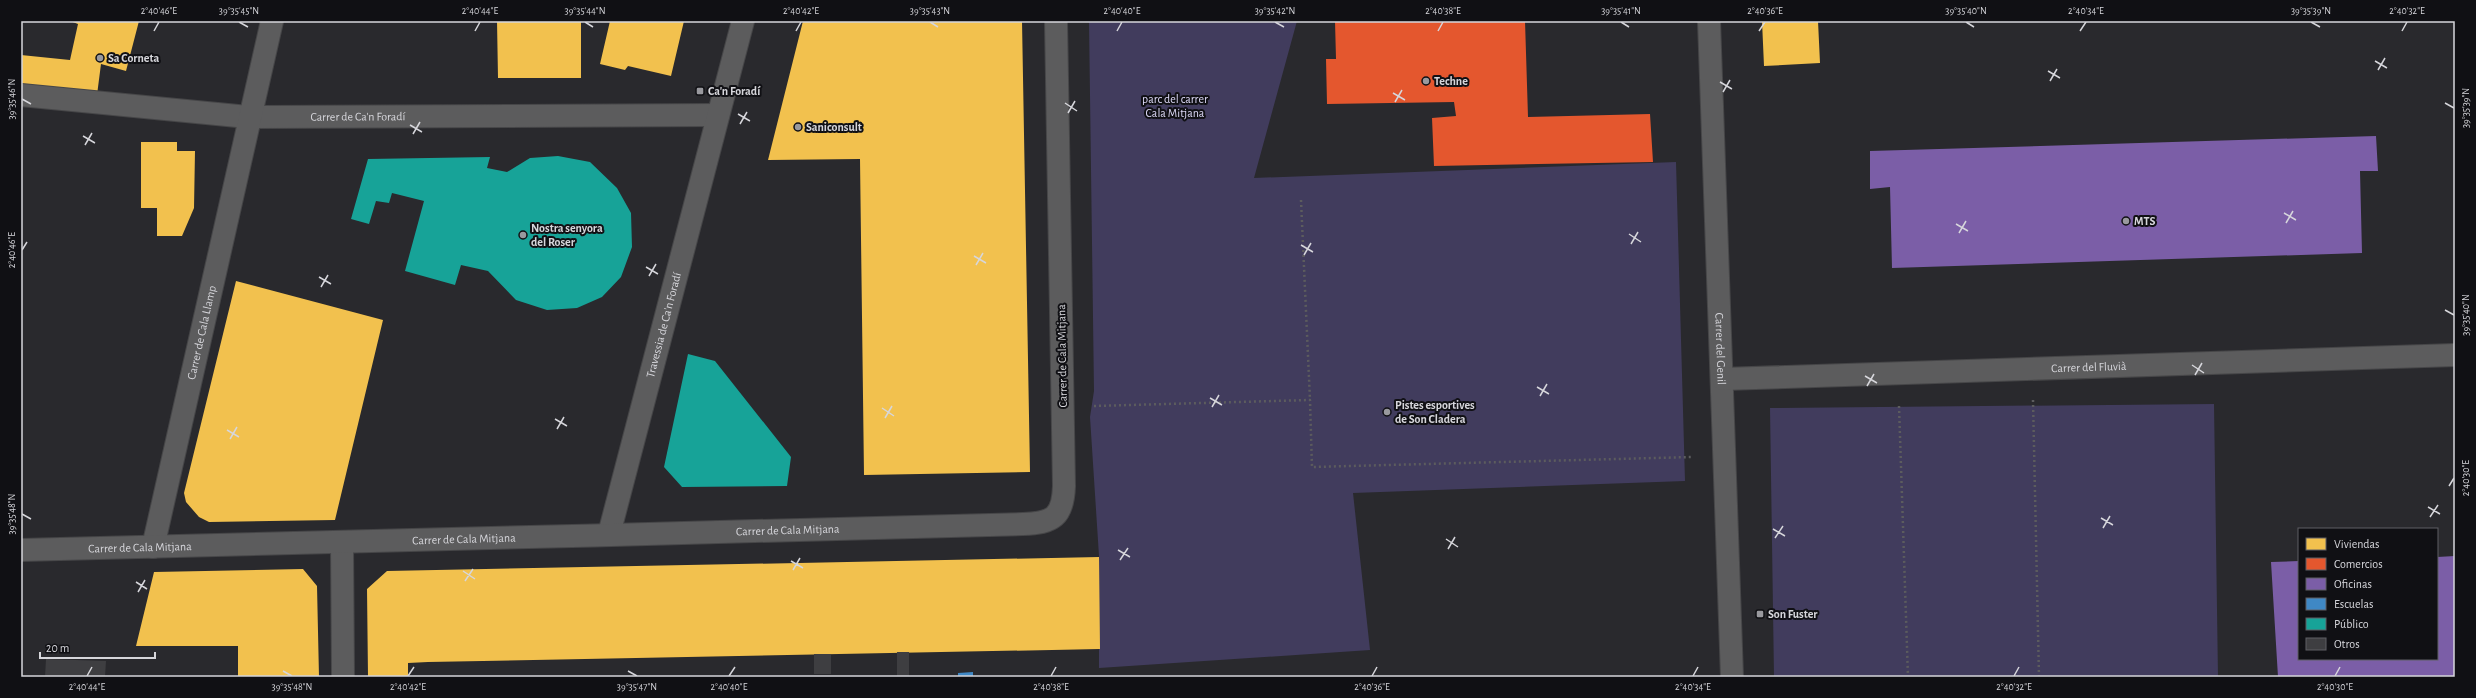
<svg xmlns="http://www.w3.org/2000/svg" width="2476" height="698" font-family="'Alegreya Sans',sans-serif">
<rect width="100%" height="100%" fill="#29292d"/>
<path fill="#413c5d" d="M1089,21H1297L1254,178L1676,162L1685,481L1353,493L1370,650L1099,668V556L1090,417L1094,391Z
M2214,404L2218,677H1774L1770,408Z"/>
<path fill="#f2c14e" d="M70,21H139L126,71L101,64L97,95L21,86V55L70,60L78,24Z
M497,21H581V78H498Z
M610,21H684L671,76L628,66L625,70L600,64Z
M803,21H1022L1030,472L864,475L860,159L768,160Z
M1762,21H1818L1820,63L1764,66Z
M141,142H177V151H195L194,208L182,236H157V208H141Z
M236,281L383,320L335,520L209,522L199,517L186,502L184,493Z
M1099,557L1100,649L428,662L408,663V677H368L367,589L387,571Z
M303,569L317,586L319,677H238V646H136L154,572Z"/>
<path fill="#e4572e" d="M1335,21H1525L1528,117L1650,114L1653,162L1434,166L1432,118L1456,116L1454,102L1327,104L1326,59H1336Z"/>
<path fill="#7b5ea7" d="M2376,136L2378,171H2360L2362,253L1892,268L1890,187L1870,189V151Z
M2455,556V677H2278L2271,562L2299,561V659H2437V557Z"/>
<path fill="#3f88c5" d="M973,672V677H958V673Z"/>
<path fill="#17a398" d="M558,156L590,162L617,188L631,213L632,247L621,277L602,297L577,308L547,310L516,300L488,271L461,265L455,285L405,271L424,201L392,193L389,203L376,201L369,224L351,219L368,159L490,157L487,168L507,172L530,158Z
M688,354L715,361L791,457L787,486L682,487L664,467Z"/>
<path fill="#3e3e41" d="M897,652H909V677H897Z
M814,654H831V674H814Z
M46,659L106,661L105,677H45Z"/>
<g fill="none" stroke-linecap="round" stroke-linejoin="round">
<defs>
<g id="street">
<path id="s1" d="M1709,21L1732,677"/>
<path id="s2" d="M21,95L248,117L718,115"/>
<path id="s3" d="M1723,379L2455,355"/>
<path id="s4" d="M609,534L743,21"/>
<path d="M342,544L343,677"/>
<path id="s5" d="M153,547L272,21"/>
<path id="s6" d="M21,550C355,543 689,532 1023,524C1053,523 1063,517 1064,486L1056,21"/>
</g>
</defs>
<use href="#street" stroke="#464648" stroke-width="24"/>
<path stroke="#5c5c5e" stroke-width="2.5" stroke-dasharray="2 3" stroke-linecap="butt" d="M1301,200L1310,400
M2033,400L2039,677
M1094,406L1310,400L1312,467L1693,457
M1899,406L1908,677"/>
<use href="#street" stroke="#5c5c5d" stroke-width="22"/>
</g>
<path fill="none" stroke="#d6d6db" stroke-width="1.5" d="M239,22L248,27M585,22L593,27M930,22L938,27M1275,22L1284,27M1621,22L1629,27M1966,22L1974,27M2311,22L2320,27M154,31L159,22M475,31L480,22M796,31L801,22M1117,31L1122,22M1438,31L1443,22M1759,31L1765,22M2080,31L2086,22M2402,31L2407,22M2375,61L2387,68M2378,70L2385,58M2048,71L2060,78M2050,81L2057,69M1720,82L1732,89M1723,92L1730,80M1393,93L1405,100M22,99L31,104M1395,102L1402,90M1065,103L1077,111M2445,103L2454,108M1068,113L1075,101M738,114L750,121M740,124L747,112M410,125L422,132M413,134L420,122M83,136L95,143M85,145L92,133M2284,213L2296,220M2286,223L2293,211M1956,224L1968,231M1959,233L1966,221M1629,234L1641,242M1631,244L1638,232M1301,245L1313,252M22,250L27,242M1304,255L1311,243M974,256L986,263M976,265L983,253M646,267L658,274M649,276L656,264M319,277L331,284M321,287L328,275M2445,310L2454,315M2192,365L2204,373M2195,375L2202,363M1865,376L1877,383M1867,386L1874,374M1537,387L1549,394M1540,396L1547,384M1210,398L1222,405M1212,407L1219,395M882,408L894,416M885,418L892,406M555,419L567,426M557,429L564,417M227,430L239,437M230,439L237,427M2449,486L2454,478M2428,507L2440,514M22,514L31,519M2430,517L2438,505M2101,518L2113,525M2103,528L2110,516M1773,529L1785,536M1775,538L1783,526M1446,539L1458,547M1448,549L1455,537M1118,550L1130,557M1120,560L1128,548M791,561L803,568M793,570L800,558M463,571L475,579M465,581L473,569M136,582L147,589M138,592L145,580M283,671L292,676M628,671L637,676M87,676L92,667M408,676L414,667M729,676L735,667M1051,676L1056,667M1372,676L1377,667M1693,676L1698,667M2014,676L2019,667M2335,676L2340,667"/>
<g fill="#99999e" stroke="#101014" stroke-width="1.5">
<circle cx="100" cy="58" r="4"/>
<circle cx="1426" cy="81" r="4"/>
<rect x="696" y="87" width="8" height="8" rx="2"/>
<circle cx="798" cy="127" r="4"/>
<circle cx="2126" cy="221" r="4"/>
<circle cx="523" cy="235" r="4"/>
<circle cx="1387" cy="412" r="4"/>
<rect x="1756" y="610" width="8" height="8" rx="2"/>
</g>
<g text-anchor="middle" stroke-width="4" stroke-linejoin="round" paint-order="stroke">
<g font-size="12" font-weight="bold" fill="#d6d6db" stroke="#101014" text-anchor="start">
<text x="108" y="62">Sa Corneta</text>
<text x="1434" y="85">Techne</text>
<text x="708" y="95">Ca'n Foradí</text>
<text x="806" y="131">Saniconsult</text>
<text x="2134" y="225">MTS</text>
<text x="531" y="232">Nostra senyora<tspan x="531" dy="14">del Roser</tspan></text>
<text x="1395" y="409">Pistes esportives<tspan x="1395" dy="14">de Son Cladera</tspan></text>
<text x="1768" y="618">Son Fuster</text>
</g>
<g font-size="12" fill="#ddd9f7" stroke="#101014">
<text x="1175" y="103">parc del carrer<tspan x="1175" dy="14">Cala Mitjana</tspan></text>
</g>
<g font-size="12" fill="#d6d6db" stroke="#101014">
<text dy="4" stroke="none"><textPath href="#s2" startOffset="338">Carrer de Ca'n Foradí</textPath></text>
<text dy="4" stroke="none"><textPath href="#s4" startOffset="216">Travessia de Ca'n Foradí</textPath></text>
<text dy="4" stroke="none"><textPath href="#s5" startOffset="220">Carrer de Cala Llamp</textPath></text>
<text dy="4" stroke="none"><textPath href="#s1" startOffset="328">Carrer del Genil</textPath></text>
<text transform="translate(1062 356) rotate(-91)" y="4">Carrer de Cala Mitjana</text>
<text dy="4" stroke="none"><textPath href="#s3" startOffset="366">Carrer del Fluvià</textPath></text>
<text dy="4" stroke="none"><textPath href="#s6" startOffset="767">Carrer de Cala Mitjana</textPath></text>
<text dy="4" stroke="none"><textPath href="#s6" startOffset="443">Carrer de Cala Mitjana</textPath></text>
<text dy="4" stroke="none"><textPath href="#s6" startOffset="119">Carrer de Cala Mitjana</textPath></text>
</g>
</g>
<rect width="2476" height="698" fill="none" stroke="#101014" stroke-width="44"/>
<rect x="2298" y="528" width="140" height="132" fill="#101014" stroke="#5f5f64"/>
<rect x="2306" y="538" width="20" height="12" fill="#f2c14e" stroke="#5f5f64"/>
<text x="2334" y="548" font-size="12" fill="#d6d6db">Viviendas</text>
<rect x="2306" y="558" width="20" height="12" fill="#e4572e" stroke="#5f5f64"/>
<text x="2334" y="568" font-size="12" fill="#d6d6db">Comercios</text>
<rect x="2306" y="578" width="20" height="12" fill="#7b5ea7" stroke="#5f5f64"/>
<text x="2334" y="588" font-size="12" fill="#d6d6db">Oficinas</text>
<rect x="2306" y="598" width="20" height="12" fill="#3f88c5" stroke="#5f5f64"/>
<text x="2334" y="608" font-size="12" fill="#d6d6db">Escuelas</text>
<rect x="2306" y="618" width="20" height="12" fill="#17a398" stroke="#5f5f64"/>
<text x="2334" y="628" font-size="12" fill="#d6d6db">Público</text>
<rect x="2306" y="638" width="20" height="12" fill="#3e3e41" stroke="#5f5f64"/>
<text x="2334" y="648" font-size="12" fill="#d6d6db">Otros</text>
<path d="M40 652v6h115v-6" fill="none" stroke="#d6d6db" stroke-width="2"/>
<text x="46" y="652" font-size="12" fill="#d6d6db" stroke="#101014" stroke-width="3" paint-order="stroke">20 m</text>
<rect x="22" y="22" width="2432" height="654" fill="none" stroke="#d6d6db" stroke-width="1.5"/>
<g font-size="10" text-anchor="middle" fill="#d6d6db">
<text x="159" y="14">2°40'46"E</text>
<text x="239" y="14">39°35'45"N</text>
<text x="480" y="14">2°40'44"E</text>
<text x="585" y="14">39°35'44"N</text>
<text x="801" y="14">2°40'42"E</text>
<text x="930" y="14">39°35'43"N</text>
<text x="1122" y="14">2°40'40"E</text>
<text x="1275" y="14">39°35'42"N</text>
<text x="1443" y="14">2°40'38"E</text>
<text x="1621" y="14">39°35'41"N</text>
<text x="1765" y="14">2°40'36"E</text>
<text x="1966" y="14">39°35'40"N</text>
<text x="2086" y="14">2°40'34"E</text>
<text x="2311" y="14">39°35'39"N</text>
<text x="2407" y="14">2°40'32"E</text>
<text transform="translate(11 99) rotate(-90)" y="4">39°35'46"N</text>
<text transform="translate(2465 108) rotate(-90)" y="4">39°35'39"N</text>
<text transform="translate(11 250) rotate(-90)" y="4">2°40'46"E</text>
<text transform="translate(2465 315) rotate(-90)" y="4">39°35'40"N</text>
<text transform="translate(2465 478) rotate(-90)" y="4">2°40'30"E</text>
<text transform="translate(11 514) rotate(-90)" y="4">39°35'48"N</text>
<text x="87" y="690">2°40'44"E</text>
<text x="292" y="690">39°35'48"N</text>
<text x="408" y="690">2°40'42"E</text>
<text x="637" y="690">39°35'47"N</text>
<text x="729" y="690">2°40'40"E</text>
<text x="1051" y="690">2°40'38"E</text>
<text x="1372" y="690">2°40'36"E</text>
<text x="1693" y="690">2°40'34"E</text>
<text x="2014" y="690">2°40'32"E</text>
<text x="2335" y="690">2°40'30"E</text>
</g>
</svg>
